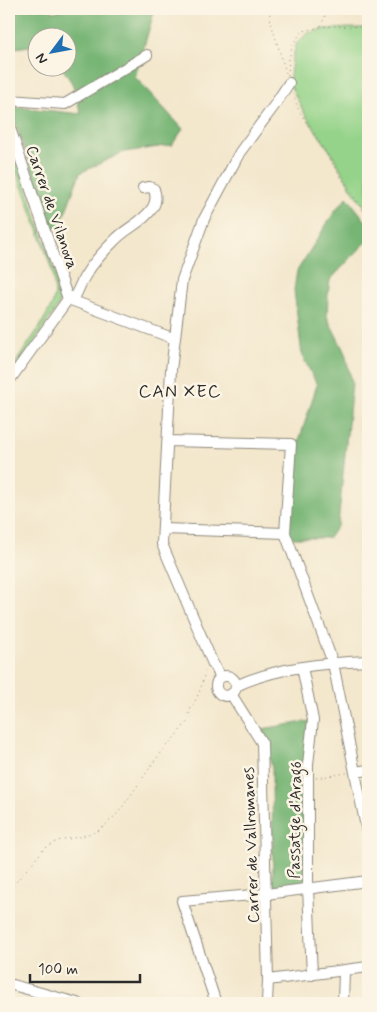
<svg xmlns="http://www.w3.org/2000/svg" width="377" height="1012" font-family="Mynerve,sans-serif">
<rect width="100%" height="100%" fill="#fcf5e5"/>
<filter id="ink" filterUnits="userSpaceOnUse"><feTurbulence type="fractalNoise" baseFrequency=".02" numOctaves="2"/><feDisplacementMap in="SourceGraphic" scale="10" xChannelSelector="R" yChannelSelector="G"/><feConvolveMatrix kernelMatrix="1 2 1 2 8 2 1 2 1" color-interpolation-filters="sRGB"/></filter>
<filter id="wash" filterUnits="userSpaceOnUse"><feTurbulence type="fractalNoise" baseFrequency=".0096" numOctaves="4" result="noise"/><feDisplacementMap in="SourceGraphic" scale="20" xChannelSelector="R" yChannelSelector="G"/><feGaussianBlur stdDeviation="1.12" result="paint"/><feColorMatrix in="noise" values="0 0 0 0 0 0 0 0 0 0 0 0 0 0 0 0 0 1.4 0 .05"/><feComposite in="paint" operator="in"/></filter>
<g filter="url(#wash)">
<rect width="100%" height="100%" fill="#f3e7cc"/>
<path fill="#94d389" stroke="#607f5a" d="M353,28H368V211L352,189L332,154L306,116L289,83L292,61L296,44L308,33L323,29Z
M9,157L17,158L62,293L58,306L9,380V372L39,328L52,305L55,294L54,284L52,271L41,238L15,168L9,165Z"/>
<path fill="#77b575" stroke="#517050" d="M9,9H50L54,12L64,9H155L135,77L183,129L172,145L124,152L80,173L61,224L53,229L9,106L81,114L72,83L62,68H68V38H38L37,45L15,48L9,37Z
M347,197L368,224V240L330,280L328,294L327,317L345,353L352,383L338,525L329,538H294L287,534L296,450L317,385L302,355L294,290L297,271L335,211Z
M310,721L305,882L273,887L272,768L262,729Z"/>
</g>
<g filter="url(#ink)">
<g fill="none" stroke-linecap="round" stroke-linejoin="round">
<defs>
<path id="minor" d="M9,100L65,104L147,55
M9,125L68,299
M68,299L175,339
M73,300C78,292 81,281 87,273C94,261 105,250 115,240C126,228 144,222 153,207C156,202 156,195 154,189L149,187L143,188
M9,381L68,299
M168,441L291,444L285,533L333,663L368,837
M163,529L285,533
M302,667L313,720L308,764V888L312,975
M216 686a10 10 0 1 1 20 0a10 10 0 1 1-20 0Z
M221,677L213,664L162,544L171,370L182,280L204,219L240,152L274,106L289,83
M236,686C276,667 325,663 368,661
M231,694L262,743L268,980L267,1003
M355,772L368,770
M268,980L368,967
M9,984L77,1003
M216,1003L182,901L266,894L368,881
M343,1003L344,971"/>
</defs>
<use href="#minor" stroke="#8f897c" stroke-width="12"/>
<path stroke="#8f897c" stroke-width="1" stroke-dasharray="1 4" stroke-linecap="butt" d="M269,9L271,23L287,76
M321,26L326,14
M288,75L289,59L293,43L303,31L326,26L368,27
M293,94L299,111L368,219
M316,778L347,773
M9,888L16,882L44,849L57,841L79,837L100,830L119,812L156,759L189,720C188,709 193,706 197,697C201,688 204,679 205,669"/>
<use href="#minor" stroke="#fff" stroke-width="10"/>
</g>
</g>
<g text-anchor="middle" stroke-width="5" stroke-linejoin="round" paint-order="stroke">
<g font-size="16" fill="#2b2b2b" stroke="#fcf5e5">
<text transform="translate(53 207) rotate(71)" y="6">Carrer de Vilanova</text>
<text transform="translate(294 820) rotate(-89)" y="6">Passatge d'Aragó</text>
<text transform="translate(250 845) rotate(-92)" y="6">Carrer de Vallromanes</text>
</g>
<g font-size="18" letter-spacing="1" fill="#2b2b2b" stroke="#fcf5e5">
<text x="180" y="397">CAN XEC</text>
</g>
</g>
<rect width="377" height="1012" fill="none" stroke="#fcf5e5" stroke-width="30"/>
<g transform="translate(52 52) rotate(238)"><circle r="24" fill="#fcf5e5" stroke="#a8a49b"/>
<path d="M0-4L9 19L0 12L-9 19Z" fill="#1f6fb2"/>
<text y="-8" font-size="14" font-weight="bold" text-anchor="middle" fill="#2b2b2b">N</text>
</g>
<path d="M30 974v8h110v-8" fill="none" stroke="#2b2b2b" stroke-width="2.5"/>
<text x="38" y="974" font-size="15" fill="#2b2b2b" stroke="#fcf5e5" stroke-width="4" paint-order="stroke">100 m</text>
</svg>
